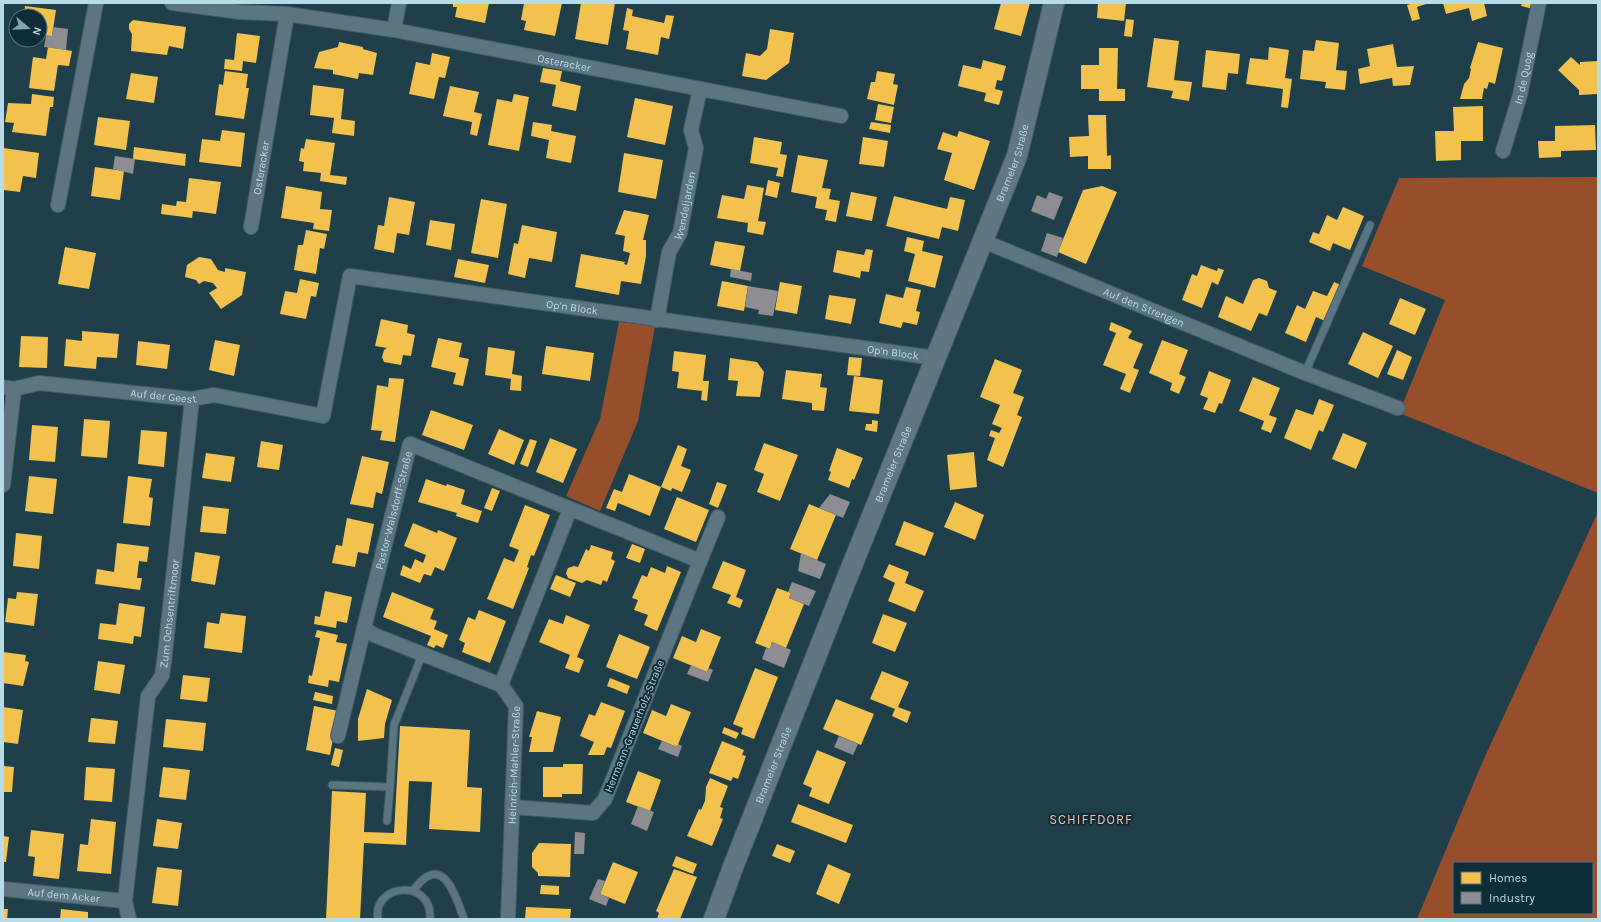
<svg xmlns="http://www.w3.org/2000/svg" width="1601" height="922" font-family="Karla,sans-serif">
<rect width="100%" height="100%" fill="#1f404b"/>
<path fill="#964f2a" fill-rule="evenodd" d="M1598,177V493L1399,413L1445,300L1362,266L1399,178Z
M619,322L655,326L638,421L600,511L566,496L600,419Z
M1598,512V919H1417L1482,763ZM1454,863H1592V913H1454Z"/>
<path fill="#f2c14e" d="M453,3H489L485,23L455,17L457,7H453Z
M524,3H562L555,36L524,30L526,21L521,20Z
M581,3H615L608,45L575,39Z
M1001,3H1030L1021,36L994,29Z
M1098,3H1126L1124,21L1097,18Z
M1413,3H1429L1417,7L1420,19L1412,21L1407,5Z
M1443,3H1484L1487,16L1472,21L1469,8L1446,14Z
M1522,3H1534L1533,9L1521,6Z
M25,6L56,10L52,36L40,35V16H24Z
M627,8L633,10L632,16L664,23L666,15L674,16L669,39L661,37L658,55L626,49L629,31L623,30Z
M1126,19L1134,20L1132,37L1124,36Z
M133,20L186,27L183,49L169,46L167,55L131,51L132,34L129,29V24Z
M770,29L794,33L789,63L766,80L742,76L746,53L760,56L767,49Z
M237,33L260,36L256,63L243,61L242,71L224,69L225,59L234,60Z
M1154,38L1179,41L1174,80L1192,82L1189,101L1171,98L1173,91L1147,87Z
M1316,40L1339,43L1336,70L1347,71L1345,90L1325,88L1326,82L1300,79L1303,50L1314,51Z
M339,42L363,47V49L377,53L373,75L359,73L358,79L333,74V70L314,68L319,52L338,47Z
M1478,42L1503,48L1495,84L1489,82L1487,89L1484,88L1482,99H1460L1464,84L1469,78L1471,69L1470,68Z
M1393,44L1397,67L1414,66L1410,85L1393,86L1392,78L1360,84L1358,69L1370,66L1367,49Z
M48,47L72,51L69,66L58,65L54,91L29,88L33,57L46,59Z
M1269,47L1289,50L1285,78L1292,79L1288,108L1281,107L1283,89L1246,84L1250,58L1268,60Z
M1099,48H1118L1117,89H1125V101H1099V89H1081V65H1099Z
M1206,50L1240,54L1238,74L1228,73L1226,90L1202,87Z
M432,53L450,57L445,78L439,77L434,99L409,94L416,62L430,65Z
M1571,57L1580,65V62L1598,61V94L1579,95V90L1558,70Z
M983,60L1006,66L1002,81L997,80L995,89L1003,91L999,105L984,101L986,93L958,86L963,65L981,69Z
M543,68L562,71L560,81L581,86L576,111L552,106L556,85L540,82Z
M225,71L248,74L246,88H249L244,119L215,115L219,84L223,85Z
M877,71L895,74L893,84L898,85L894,105L867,99L871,82H875Z
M131,73L158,77L154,103L126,99Z
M313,85L344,89L341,119L355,121L354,136L332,133L334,118L310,115Z
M450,86L479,92L474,112L482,114L477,136L470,134L472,122L443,116Z
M32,94L54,97L53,107H50L46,136L12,132L14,123L5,122L8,103L31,104Z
M514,94L529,97L519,151L488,145L497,99L512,102Z
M635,98L673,106L665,145L627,137Z
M878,104L894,107L891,123L875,120Z
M1483,106V141H1461V160L1436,161L1435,131H1454L1453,107Z
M1088,115H1106L1107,156L1111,155V169H1088V156L1070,157L1069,137L1089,136Z
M98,117L130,121L126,150L94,145Z
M533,122L552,125L551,131L576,136L571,163L546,158L549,140L531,136Z
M871,122L891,125L890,133L869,129Z
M1595,125L1596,150L1561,151V157L1539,158L1538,141H1555V126Z
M222,130L245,133L241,167L199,162L202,139L220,141Z
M959,131L990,141L974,190L944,180L952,153L937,149L943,132L957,137Z
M754,137L782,142L780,154L787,155L783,177L776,176L778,168L750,163Z
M863,137L888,141L884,167L859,164Z
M306,139L335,143L330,175L347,177L346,185L320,181L321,173L303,171L304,162L299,161L301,148L304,149Z
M134,147L186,154L185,166L133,159Z
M3,148L39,153L36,178L23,176L20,192L3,190Z
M624,153L663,160L656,199L618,192Z
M798,155L828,160L822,188L831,189L829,199L840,201L836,222L825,220L827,210L815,208L817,197L791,192Z
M95,167L124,171L120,200L91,196Z
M189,178L221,182L216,214L193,211L192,218L161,214L162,204L176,206L177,201L186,202Z
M768,180L780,183L777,198L765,195Z
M747,185L764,188L758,221L766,222L763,235L747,232L748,223L717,218L722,195L744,199Z
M286,186L322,192L320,209L332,210L329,231L313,229L314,223L281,218Z
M1102,186L1117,192L1086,264L1058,252L1083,190Z
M851,192L877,197L872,221L846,216Z
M894,196L947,209L950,197L965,200L958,231L942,227L939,239L886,226Z
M389,197L415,202L409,235L397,233L394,253L374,249L378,225L384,226Z
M481,199L507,204L498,258L471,253Z
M1343,207L1364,216L1350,250L1333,243L1330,251L1309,242L1313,232L1319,234L1327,215L1337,220Z
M624,210L649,215L643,240H646V256L641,284L621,281L619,295L575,287L581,254L625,262L624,264L627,265L630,253L623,251L625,236L615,234Z
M430,220L455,224L451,250L426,245Z
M522,225L557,232L552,262L529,258L525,278L508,274L514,243L518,244Z
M306,230L327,234L324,249L320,248L316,274L294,270L298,245H303Z
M907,237L924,241L922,251L943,256L935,288L908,281L915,254L904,251Z
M715,241L745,246L740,271L710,265Z
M65,247L96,253L89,289L58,284Z
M866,249L873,250L869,272L861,271L860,278L833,272L837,250L864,255Z
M199,257L211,259L218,270L225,272V268L246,272L242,295L221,309L209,293L217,288L213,283L204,281L199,284L196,280L185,277L187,265Z
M458,259L489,265L485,283L454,277Z
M1201,265L1217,271L1218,268L1224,270L1218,285L1212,282L1202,308L1182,300L1192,274L1197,276Z
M1259,278L1267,281L1269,288L1277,291L1267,316L1259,313L1251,331L1218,317L1226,296L1243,304L1253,280Z
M300,279L319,283L316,297L311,296L306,319L280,314L285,291L297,293Z
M722,281L748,286L744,311L717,306Z
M780,282L802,286L797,314L775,310Z
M1334,282L1341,285L1325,321L1316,317L1306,342L1285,333L1297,305L1305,309L1313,291L1327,296Z
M906,287L921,290L916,311L920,312L917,325L903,322L901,328L879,323L886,294L903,298Z
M829,295L856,299L851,324L825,319Z
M1400,298L1426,309L1415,335L1389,324Z
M381,319L408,325L407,333L415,335L411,356L403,355L401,365L384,362L382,357L384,350L387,348L375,346Z
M1111,322L1132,331L1128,338L1143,344L1133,368L1139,370L1130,393L1120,389L1126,374L1103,365L1116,333L1109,330Z
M82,331L119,334L117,358L97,357L96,369L64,366L66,339L82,341Z
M1363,332L1393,346L1378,378L1348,364Z
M21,336L48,337L47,368L19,367Z
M438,338L462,343L459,357L469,359L463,386L453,384L456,373L431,367Z
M215,340L240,345L234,376L209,370Z
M1162,340L1188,350L1179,374L1186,377L1179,394L1170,390L1172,383L1149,373Z
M138,341L170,345L167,369L136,365Z
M546,346L594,353L590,381L542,374Z
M488,347L515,351L512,374L522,376L521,391L510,390L511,379L485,375Z
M1397,350L1412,357L1403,380L1387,374Z
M674,351L706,355L703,381H709L707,401L701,400L702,391L677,388L679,372L672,371Z
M849,357L862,358L860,376L847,375Z
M730,358L757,362L764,372L760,397L736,396L738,381L728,380Z
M995,359L1022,370L1013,393L1024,397L1017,415L1022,417L1003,467L987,460L995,438L989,436L991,430L999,433L1002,428L992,424L1000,405L980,397Z
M786,370L822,374L820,387L827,388L824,411L812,410V403L782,399Z
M1209,371L1231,380L1222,404L1219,403L1215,413L1203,409L1208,398L1200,395Z
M854,376L883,380L879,414L849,411Z
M1253,377L1280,388L1269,415L1277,418L1271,433L1261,429L1264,421L1239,411Z
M389,378L404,379L395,442L380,440L382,431L371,430L377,385L388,387Z
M1319,399L1334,405L1323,432L1319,430L1311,450L1284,438L1296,409L1313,415Z
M431,410L473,425L464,450L422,435Z
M84,419L110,421L107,458L81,456Z
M872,420L878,421L877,432L865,430L866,424H872Z
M32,425L58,427L55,462L29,460Z
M499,429L524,440L514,465L488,454Z
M141,430L167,432L164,467L138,464Z
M1343,433L1367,443L1356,469L1332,459Z
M550,438L577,449L563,483L536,472Z
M530,439L537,441L528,467L520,464Z
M261,441L283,445L279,470L257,467Z
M764,443L798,455L780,501L757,492L764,474L754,470Z
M678,445L687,449L681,466L691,470L682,492L672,488L671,491L661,487L650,516L618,503L615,511L606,508L614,489L622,492L629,474L661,487Z
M837,448L863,458L854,480L852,479L849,488L828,480L831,472L829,471Z
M974,452L977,487L950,490L947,455Z
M206,453L235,457L231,482L202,478Z
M362,456L389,462L382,494L376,492L373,508L350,504Z
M29,476L57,479L53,514L25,511Z
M128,476L152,479L149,497L153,498L150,526L123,523Z
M426,479L446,486L447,484L465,490L461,504L482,511L478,523L456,516L457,513L418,502Z
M717,482L727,485L718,508L709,504Z
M492,488L500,491L492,511L484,508Z
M677,497L709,510L696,542L664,529Z
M955,502L984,515L975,540L944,527Z
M809,504L836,515L817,560L790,549Z
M525,505L550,515L534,556L531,555L527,567L529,568L513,609L487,599L504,558L514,562L519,550L509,546Z
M203,506L229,509L226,534L200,532Z
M347,518L374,524L368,554L358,552L355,567L332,563L336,545L342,546Z
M904,521L934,533L925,556L895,545Z
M413,523L437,533L438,530L457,538L444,571L435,567L431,576L424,574L420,583L400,575L403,565L411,569L415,559L423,563L426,555L404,546Z
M16,533L42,536L39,569L13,566Z
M117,543L149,547L147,562L139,561L137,578H142L140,590L95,584L97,569L114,572Z
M632,544L645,549L640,563L626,558Z
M591,545L613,552L611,559L615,561L607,582L603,580L601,585L587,580L582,583L568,578L566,573L568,568L574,566L578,567L586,549L589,551Z
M195,552L220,556L215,585L191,581Z
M723,561L746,570L736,597L743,600L740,608L727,603L731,595L712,588Z
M889,564L909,572L905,583L924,591L915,612L888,601L895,583L883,577Z
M667,566L681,572L657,631L644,625L648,615L634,610L638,600L632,598L642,575L647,577L651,567L665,573Z
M556,575L576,583L570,597L550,589Z
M777,588L791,593L789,598L804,604L786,648L772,642L770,649L755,643Z
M325,591L352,597L347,623L337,621L336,628L314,624L315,616L320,617Z
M17,592L38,594L34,626L5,622L8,598L16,599Z
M392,592L434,609L430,619L437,621L434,629L448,635L443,648L436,645L434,648L427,645L431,636L383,617Z
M119,603L145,607L141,637L134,636L133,644L98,639L100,623L116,625Z
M479,610L506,621L490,663L462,652L465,643L459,640L468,617L475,620Z
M221,613L246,616L242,653L204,648L207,622L219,624Z
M883,614L907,623L895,652L872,643Z
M566,615L590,625L577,657L584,660L579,673L565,668L570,655L539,642L549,619L563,624Z
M701,629L721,637L707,672L673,658L682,636L696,642Z
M317,630L338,635L336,642L347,644L339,682L329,680L328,687L308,683L309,675L312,676L320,638L315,637Z
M619,634L650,647L637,679L606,667Z
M3,652L26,655L25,661L29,662L23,686L3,683Z
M98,661L125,665L120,694L94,690Z
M755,668L778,677L754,739L741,734L743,728L733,724Z
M882,671L909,682L898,707L911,712L907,723L892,716L895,709L870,699Z
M183,675L210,678L207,702L180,699Z
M610,678L630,686L627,694L607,686Z
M367,689L392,700L385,724L384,738L358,741V719Z
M315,692L333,696L332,704L313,700Z
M836,699L874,714L861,745L823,729Z
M601,702L625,711L611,748L607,747L604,755H588L594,742L580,736L589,714L595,716Z
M671,704L691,712L677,747L643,733L652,710L666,716Z
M314,706L338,711L330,755L306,750Z
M3,707L23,710L18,744L3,742Z
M537,711L561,717L553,752H529L532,737H529Z
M91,718L118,721L115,744L88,742Z
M166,719L206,723L203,751L163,747Z
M400,726L470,730L467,787L482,788L480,832L429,829L432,782L409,781L406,845L364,843L360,919H326L332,791L366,793L364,832L394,833Z
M724,727L739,733L736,739L722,733Z
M722,741L744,750L742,755L746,756L738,779L733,777L731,781L709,773Z
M335,748L343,750L339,767L331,765Z
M817,750L846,762L829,804L809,796L812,788L803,784Z
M563,764H583L582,794H562V797H543V767H563Z
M3,766L14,767L12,792H3Z
M86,767L115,769L112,802L84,800Z
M163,767L190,770L186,800L159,797Z
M638,771L661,780L650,811L626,802Z
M710,778L728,786L720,807L723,808L720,818L723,819L712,846L687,836L699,809L701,810L705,801L706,787Z
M798,804L853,825L846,843L791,822Z
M91,819L116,822L111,874L77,871L80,844L88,845Z
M157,819L182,823L178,849L153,846Z
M31,830L64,834L59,879L33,876L35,857L28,856Z
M3,836L9,837L6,862H3Z
M539,843L571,844L570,877L538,876V873L532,867V853Z
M777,844L795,851L790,863L772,856Z
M676,856L697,864L693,874L672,866Z
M613,862L638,872L625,904L600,894Z
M828,864L851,874L839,904L816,894Z
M157,867L182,870L178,906L152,903Z
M674,869L697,877L680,919H657L659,913L656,911Z
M541,885L559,886V895L540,894Z
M526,907L571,909L570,919H525Z
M3,909H8L7,919H3Z
M61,909L88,912V919H60Z"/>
<path fill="#8d8d92" d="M53,27L68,29L66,50L44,47L46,36H52Z
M115,156L135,159L133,174L113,169Z
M1049,192L1063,197L1054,220L1031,211L1037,195L1046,199Z
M1047,233L1063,238L1057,257L1041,251Z
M731,269L752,273L751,281L730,277Z
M748,286L778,291L773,316L758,314L759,310L745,307Z
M830,494L850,502L843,518L819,508Z
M801,553L826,564L820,579L798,571Z
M792,582L816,591L809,606L789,598L791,593L788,592Z
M772,642L791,650L784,668L762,659L766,648L770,649Z
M691,665L707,672L709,668L713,670L708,682L687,674Z
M839,736L858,744L853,755L834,747Z
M662,741L677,747L678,744L682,746L678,757L658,749Z
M638,806L654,812L647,831L631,824Z
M575,832L585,833L584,854H574Z
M598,879L605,881L600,894L609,898L606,906L589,899Z"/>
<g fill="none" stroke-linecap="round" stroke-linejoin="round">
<defs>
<path id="lane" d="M1305,373L1370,225
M332,785L390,787L394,725L422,655
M387,821L390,787
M413,891C442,850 455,894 464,919
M378,919C372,883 433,878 430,919"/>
<g id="street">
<path id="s1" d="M172,3L240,12L287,14L394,30L841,116"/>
<path d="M394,30L399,3"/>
<path id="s2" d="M1503,151L1520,95L1539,3"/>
<path d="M58,205L96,3"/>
<path id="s3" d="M251,227L287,14"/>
<path id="s4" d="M983,241L1305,373L1398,408"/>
<path id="s5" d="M657,320L669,252L680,233L696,148L691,130L700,89"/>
<path id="s6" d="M3,387L14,389L39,383L192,399L214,395L323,416L350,276L935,358"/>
<path d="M3,485L14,389"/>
<path d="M700,561L718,517"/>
<path id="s7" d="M501,685L374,635L364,628L410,444L700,561L605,799L593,813L512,807"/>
<path d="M338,736L364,628"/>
<path id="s8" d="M3,889L125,901"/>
<path id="s9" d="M129,919L125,901L148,696L162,676L165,654L192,399"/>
<path id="s10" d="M508,919L516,706L501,685L570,509"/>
</g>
<g id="secondary">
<path id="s11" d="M714,919L733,867L845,583L1017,156L1054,3"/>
</g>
</defs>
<use href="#lane" stroke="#435d67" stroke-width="9"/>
<use href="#street" stroke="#435d67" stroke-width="16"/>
<use href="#secondary" stroke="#435d67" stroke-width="22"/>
<use href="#lane" stroke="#5b7680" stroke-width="7"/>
<use href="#street" stroke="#5b7680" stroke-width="14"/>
<use href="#secondary" stroke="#5e7782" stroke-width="20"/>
</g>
<g text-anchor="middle" stroke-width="4" stroke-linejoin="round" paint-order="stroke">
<g font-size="11" fill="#b8dbe9" stroke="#0e2d39">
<text dy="4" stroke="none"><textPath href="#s1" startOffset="397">Osteracker</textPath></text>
<text dy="4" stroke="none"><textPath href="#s2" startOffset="76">In de Quog</textPath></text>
<text dy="4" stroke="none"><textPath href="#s11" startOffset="813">Brameler Straße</textPath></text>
<text dy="4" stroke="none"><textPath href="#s3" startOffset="60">Osteracker</textPath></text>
<text dy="4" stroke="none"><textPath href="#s5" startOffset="119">Wendeljarden</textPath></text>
<text dy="4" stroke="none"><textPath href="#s4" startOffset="174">Auf den Strengen</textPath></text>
<text dy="4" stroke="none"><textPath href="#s6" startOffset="691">Op'n Block</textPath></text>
<text dy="4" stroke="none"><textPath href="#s6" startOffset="1015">Op'n Block</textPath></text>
<text dy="4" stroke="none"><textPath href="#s6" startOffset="162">Auf der Geest</textPath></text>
<text dy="4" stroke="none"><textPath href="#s11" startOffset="489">Brameler Straße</textPath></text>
<text dy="4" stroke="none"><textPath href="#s7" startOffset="270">Pastor-Walsdorff-Straße</textPath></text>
<text dy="4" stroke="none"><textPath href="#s9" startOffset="312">Zum Ochsentriftmoor</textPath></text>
<text transform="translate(634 726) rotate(-68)" y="4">Hermann-Grauerholz-Straße</text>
<text dy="4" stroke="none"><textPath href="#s11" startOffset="165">Brameler Straße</textPath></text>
<text dy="4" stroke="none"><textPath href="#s10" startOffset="154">Heinrich-Mahler-Straße</textPath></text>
<text dy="4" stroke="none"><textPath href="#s8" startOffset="61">Auf dem Acker</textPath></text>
</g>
<g font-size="13" letter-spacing="1" fill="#fdbfa4" stroke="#0e2d39">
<text x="1091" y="824">SCHIFFDORF</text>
</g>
</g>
<rect width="1601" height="922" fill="none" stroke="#b8dbe9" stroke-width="8"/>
<rect x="1453" y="862" width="140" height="52" fill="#0e2d39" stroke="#52737f"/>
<rect x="1461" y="872" width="20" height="12" fill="#f2c14e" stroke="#52737f"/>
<text x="1489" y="882" font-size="12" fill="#b8dbe9">Homes</text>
<rect x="1461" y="892" width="20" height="12" fill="#8d8d92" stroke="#52737f"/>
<text x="1489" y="902" font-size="12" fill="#b8dbe9">Industry</text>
<g transform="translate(28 28) rotate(109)"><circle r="19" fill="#0e2d39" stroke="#52737f"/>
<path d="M0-3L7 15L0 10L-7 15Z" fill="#82a5b2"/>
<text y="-6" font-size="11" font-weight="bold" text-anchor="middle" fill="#b8dbe9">N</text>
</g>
</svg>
